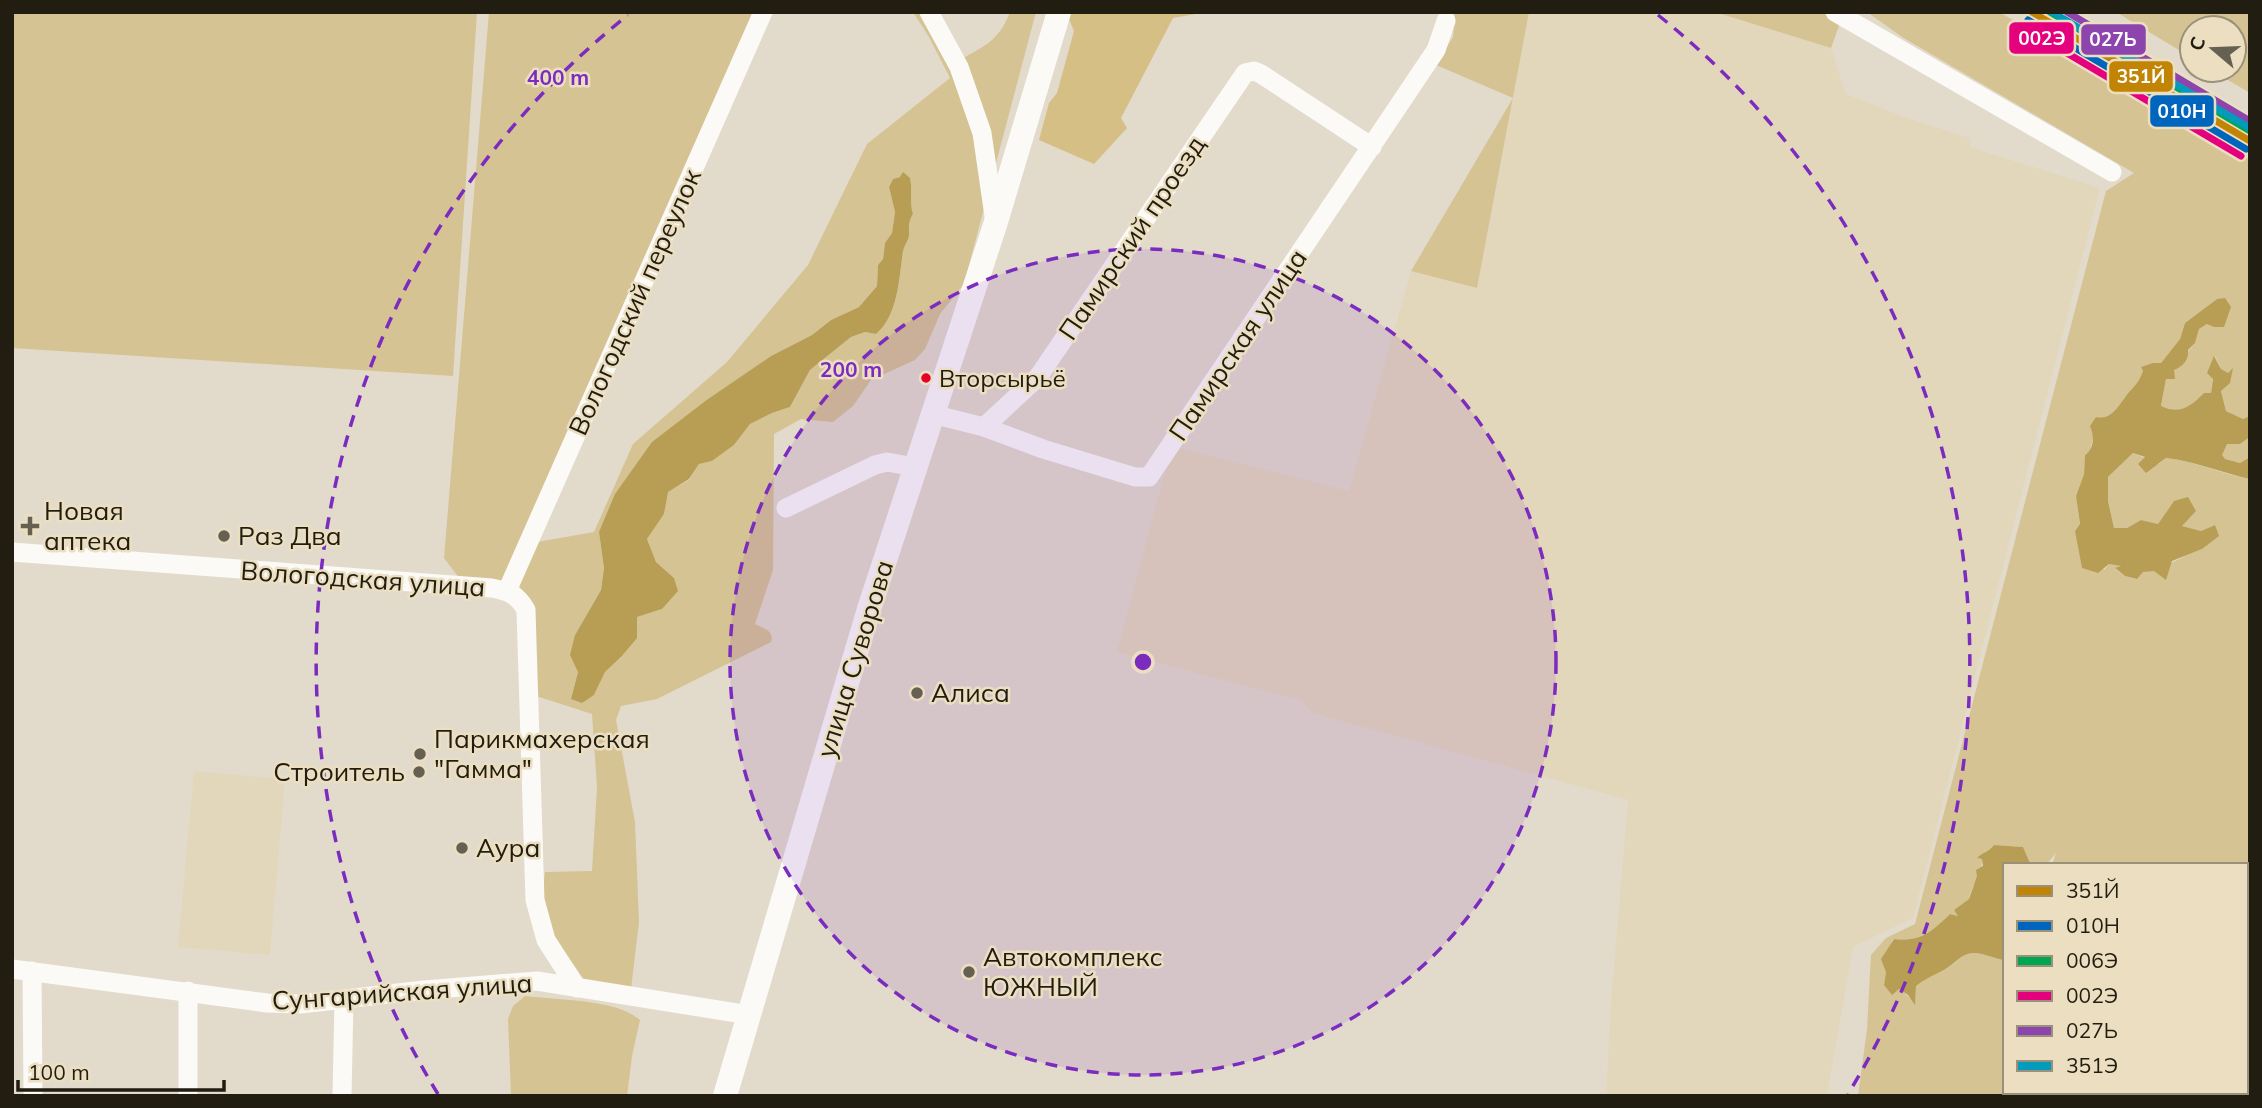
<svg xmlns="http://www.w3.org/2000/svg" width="2262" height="1108" font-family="Mulish,sans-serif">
<rect width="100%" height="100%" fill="#e2dbcb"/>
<path fill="#e3d7bb" d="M1529,12H1724L1751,20L1831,48L1846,94L1907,118L1970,138V147L2100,188L1913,918L1853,947L1827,1096H1606L1611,1002L1628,800L1313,713L1302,701L1117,652L1172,446L1349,491L1411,271L1477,287Z
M194,771L285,779L270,955L178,947Z"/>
<path fill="#d5c394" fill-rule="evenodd" d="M12,12H477L453,376L12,348Z
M489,12H772L537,542L594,532L633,444L727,362L808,265L867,144L950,78L929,37L913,12H929L957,62C983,46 998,43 1010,12H1036L964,284L940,314L925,349L915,360L871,380L853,406L833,422L801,419L774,434L773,570L755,624C763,628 775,631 771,642L657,699L621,706L616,720L635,822L639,922L631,989L585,981L555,938L542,896L545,872L592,871L597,787L592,714L536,696L527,596L518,585L460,579L444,558ZM900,177L910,178C913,191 909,201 913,214C908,222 909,227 908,236C908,241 904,246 903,251C899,279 898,316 876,334L865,332L851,337L810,370L790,407L772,413L750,424L734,445L712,461L699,464L689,480L667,492L664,514L647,539L656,562L674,578L662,609L637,617L621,657L605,672L594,695L571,699L578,672L575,635L601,590L604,568L599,532L708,399L771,356L812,335L831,320L859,307L877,286L878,265L883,259L885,243L892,233L895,212L889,187L893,179Z
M1455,12H1529L1477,288L1411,271L1513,98L1436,65L1453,37Z
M1715,12H1823L1840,23L1831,48Z
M1867,12H1999L2090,64L2250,160V416L2243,419L2226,411L2221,391L2228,374L2221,369L2215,356L2211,393H2204C2190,407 2181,415 2161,407L2166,379L2195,343L2199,329L2207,324L2217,299L2185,323L2180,339L2161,363H2153L2143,371L2139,384L2124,398L2117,411L2101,419L2094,434L2090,451L2085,455L2084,474L2076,496L2080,525L2075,531L2104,570L2109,564L2123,566L2115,569L2125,576L2136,579L2143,572C2164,570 2183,555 2202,549L2215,525L2201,531L2181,526L2174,501L2158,524L2141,520L2127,528H2114L2108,501V477L2133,453L2159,464L2166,458C2195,461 2221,474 2250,479V926L2246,927V865H2052L2056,853L2046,865L2030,863L2023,847L1994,845L1989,853L1981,855L1978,859H1982C1983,873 1971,885 1969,899L1954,910L1959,916L1950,914C1931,932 1921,942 1893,939L1890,946L1884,985L1899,988L1915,1003L1916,986C1925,979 1934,975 1944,970C1955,965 1960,954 1973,953C1985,953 1994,959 2005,960V1092H2246V987L2250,989V1096H1858L1867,1029L1871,955L1886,938L1915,924L2106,191L2134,173L1902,37Z
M2116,12H2250V93L2211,70H2234V28H2192V58Z
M2250,437V457L2240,463L2224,459L2221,455L2227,444H2240Z
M525,996C556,1000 617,999 640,1020L632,1056L627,1096H511L508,1019L513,1006Z"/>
<path fill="#d5bf85" d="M1071,12H1207L1173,18L1121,118L1127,128L1094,164L1039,140L1049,103L1057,93L1074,31L1069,19Z"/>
<path fill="#b89e55" d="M903,172L910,178C913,191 909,201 913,214C908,222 909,227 909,236C908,241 904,246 903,251C899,279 898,316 876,334L865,332L851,337L810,370L790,407L772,413L750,424L734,445L712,461L699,464L689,479L668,492L664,514L647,539L656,562L674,578L678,591L662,609L637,617V638L621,657L605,672L594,695L582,703L571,699L578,672L570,655L575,635L601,590L604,568L599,532L615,494L652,442L708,399L771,356L812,335L831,320L859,307L877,286L878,265L883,259L885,243L892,233L895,212L889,187L893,179L900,177Z
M2225,298L2231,307L2224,327H2214L2207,324L2199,329L2195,343L2188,350C2189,360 2183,366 2174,370L2175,379H2166L2161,406C2180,415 2190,407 2204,393H2211L2213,379L2207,373L2214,356L2221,369L2228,373L2233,368L2230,383L2221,391L2226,411L2243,419L2250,416V437L2240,444H2227L2222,455L2225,459L2240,463L2250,457V479C2222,473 2195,461 2166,458L2146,473L2138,464L2145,457L2133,453L2108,477V501L2114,528H2127L2141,520L2158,524L2174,501L2188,497L2196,511L2182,526L2201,531L2215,525L2219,536L2202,549L2172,561L2166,580L2154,571L2143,572L2137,579L2125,576L2115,568L2121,566L2109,564L2098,573L2082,568L2075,531L2080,524L2076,496L2084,474L2085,455C2095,448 2094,435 2090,426L2096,417C2109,420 2116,410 2123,400C2131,388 2138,386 2143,371L2141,367L2153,363H2161L2180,339L2185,323L2217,299Z
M1994,845L2023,847L2030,863L2040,865H2005V960C1994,959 1985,953 1973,953C1960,954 1955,964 1944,970C1934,975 1925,979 1916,986L1915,1005L1908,995L1899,989L1892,995L1884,985L1886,972L1881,959L1894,939C1921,942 1931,932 1950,914L1958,916L1954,910L1969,899L1977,876L1976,870L1983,866L1982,859L1977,858C1983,852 1988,853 1994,845Z
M2250,926V989L2246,987V927Z"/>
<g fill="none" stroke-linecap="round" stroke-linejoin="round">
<path stroke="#fbfaf7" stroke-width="19" d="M929,12L959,67L982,133L995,223
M1835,12L2112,172
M932,414L984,427L1043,449L1135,477H1149L1436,50L1446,21
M984,427L1038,377L1245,73L1254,71L1261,74L1372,147
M786,508L875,465L887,462L915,467
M12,552L492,588C508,591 518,595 526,610L535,900L546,940L577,988
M507,591L763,12
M12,969L267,1003L301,1004L424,990L537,981L749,1015
M32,971L33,1096
M188,991V1096
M342,1096L344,1000"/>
<path stroke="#fbfaf7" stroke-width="24" d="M725,1096L869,609L995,225L1059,12"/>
<defs>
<path id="rail-1" d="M2032,12L2250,141"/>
<path id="rail-2" d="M2028,20L2246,149"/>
<path id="rail-3" d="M2050,12L2250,131"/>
<path id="rail-4" d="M2023,27L2241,156"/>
<path id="rail-5" d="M2067,12L2250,121"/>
<path id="rail-6" d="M2052,12L2250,128"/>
</defs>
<use href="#rail-1" stroke="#ecdfc1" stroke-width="12"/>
<use href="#rail-2" stroke="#ecdfc1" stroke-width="12"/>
<use href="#rail-3" stroke="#ecdfc1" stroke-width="12"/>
<use href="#rail-4" stroke="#ecdfc1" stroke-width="12"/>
<use href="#rail-5" stroke="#ecdfc1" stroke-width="12"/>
<use href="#rail-6" stroke="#ecdfc1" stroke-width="12"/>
<use href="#rail-1" stroke="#c28404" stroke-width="7"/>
<use href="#rail-2" stroke="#0065bd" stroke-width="7"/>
<use href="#rail-3" stroke="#00a651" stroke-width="7"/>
<use href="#rail-4" stroke="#e5007d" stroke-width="7"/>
<use href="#rail-5" stroke="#8e44ad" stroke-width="7"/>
<use href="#rail-6" stroke="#039bbb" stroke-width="7"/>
</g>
<circle cx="1143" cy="662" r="413" fill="#7b2cbf" fill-opacity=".12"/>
<g fill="none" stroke="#7b2cbf" stroke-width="3.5" stroke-dasharray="12 9">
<circle cx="1143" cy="662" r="413"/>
<path d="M438 1094A827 827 0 0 1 628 15M1658 15A827 827 0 0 1 1848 1094"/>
</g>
<circle fill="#e4002b" stroke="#ecdfc1" stroke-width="2.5" cx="926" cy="378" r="6"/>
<g fill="#656052" stroke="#ecdfc1" stroke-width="2.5">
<path d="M26.5 515.5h7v7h7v7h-7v7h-7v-7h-7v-7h7z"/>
<circle cx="224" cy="536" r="7"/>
<circle cx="917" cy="693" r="7"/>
<circle cx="420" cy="754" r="7"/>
<circle cx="419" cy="772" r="7"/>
<circle cx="462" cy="848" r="7"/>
<circle cx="969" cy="972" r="7"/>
</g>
<g text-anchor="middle" stroke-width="5" stroke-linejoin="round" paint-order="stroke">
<g font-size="24" fill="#211d11" stroke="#ecdfc1" text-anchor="start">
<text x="939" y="387">Вторсырьё</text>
</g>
<g font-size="26" fill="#211d11" stroke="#ecdfc1">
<text transform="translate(1132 238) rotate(-56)" y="9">Памирский проезд</text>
<text transform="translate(635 302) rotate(-66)" y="9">Вологодский переулок</text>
<text transform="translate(1238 345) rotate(-56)" y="9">Памирская улица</text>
<text transform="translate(363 579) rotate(4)" y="9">Вологодская улица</text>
<text transform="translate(855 659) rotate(-73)" y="9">улица Суворова</text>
<text transform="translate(402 992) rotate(-4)" y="9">Сунгарийская улица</text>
</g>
<g font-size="26" fill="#211d11" stroke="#ecdfc1" text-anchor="start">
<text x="44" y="520">Новая<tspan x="44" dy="30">аптека</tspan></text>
<text x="238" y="545">Раз Два</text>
<text x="931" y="702">Алиса</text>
<text x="434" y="748">Парикмахерская<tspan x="434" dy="30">"Гамма"</tspan></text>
<text x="405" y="781" text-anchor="end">Строитель</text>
<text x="476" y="857">Аура</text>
<text x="983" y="966">Автокомплекс<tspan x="983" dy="30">ЮЖНЫЙ</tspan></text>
</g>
</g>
<circle cx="1143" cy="662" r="10" fill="#7b2cbf" stroke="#ecdfc1" stroke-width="3.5"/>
<g font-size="21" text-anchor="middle" font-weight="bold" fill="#7b2cbf" stroke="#ecdfc1" stroke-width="5" stroke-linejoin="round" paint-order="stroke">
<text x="558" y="85">400 m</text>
<text x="851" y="377">200 m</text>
</g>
<g stroke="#ecdfc1" stroke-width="2.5">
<rect x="2008" y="21" width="67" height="34" rx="7" fill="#e5007d"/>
<rect x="2080" y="23" width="67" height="33" rx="7" fill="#8e44ad"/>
<rect x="2108" y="60" width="66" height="33" rx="7" fill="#c28404"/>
<rect x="2149" y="94" width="66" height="34" rx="7" fill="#0065bd"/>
</g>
<g font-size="19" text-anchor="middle" font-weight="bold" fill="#fff">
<text x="2042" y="45">002Э</text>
<text x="2113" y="46">027Ь</text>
<text x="2141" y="83">351Й</text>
<text x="2182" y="118">010Н</text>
</g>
<rect width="2262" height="1108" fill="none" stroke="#211d11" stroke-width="28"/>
<rect x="2003" y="863" width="245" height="231" fill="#ecdfc1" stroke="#9b917b" stroke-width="2"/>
<rect x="2017" y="886" width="35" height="10" fill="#c28404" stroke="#9b917b" stroke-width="2"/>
<text x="2066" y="898" font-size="21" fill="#211d11">351Й</text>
<rect x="2017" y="921" width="35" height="10" fill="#0065bd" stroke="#9b917b" stroke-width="2"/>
<text x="2066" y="933" font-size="21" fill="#211d11">010Н</text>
<rect x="2017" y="956" width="35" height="10" fill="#00a651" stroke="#9b917b" stroke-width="2"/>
<text x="2066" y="968" font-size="21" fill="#211d11">006Э</text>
<rect x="2017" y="991" width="35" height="10" fill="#e5007d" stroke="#9b917b" stroke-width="2"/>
<text x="2066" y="1003" font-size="21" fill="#211d11">002Э</text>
<rect x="2017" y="1026" width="35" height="10" fill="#8e44ad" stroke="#9b917b" stroke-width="2"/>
<text x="2066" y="1038" font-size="21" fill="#211d11">027Ь</text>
<rect x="2017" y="1061" width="35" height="10" fill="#039bbb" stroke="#9b917b" stroke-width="2"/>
<text x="2066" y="1073" font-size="21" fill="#211d11">351Э</text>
<g transform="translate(2213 49) rotate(289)"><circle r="33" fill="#ecdfc1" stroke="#9b917b" stroke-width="2"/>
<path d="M0-5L12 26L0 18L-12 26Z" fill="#656052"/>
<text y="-10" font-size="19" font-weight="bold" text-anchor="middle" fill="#211d11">С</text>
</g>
<path d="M18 1080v10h206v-10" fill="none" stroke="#211d11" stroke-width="3.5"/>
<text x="28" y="1080" font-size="21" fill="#211d11" stroke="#ecdfc1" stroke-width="5" paint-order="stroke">100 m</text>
</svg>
